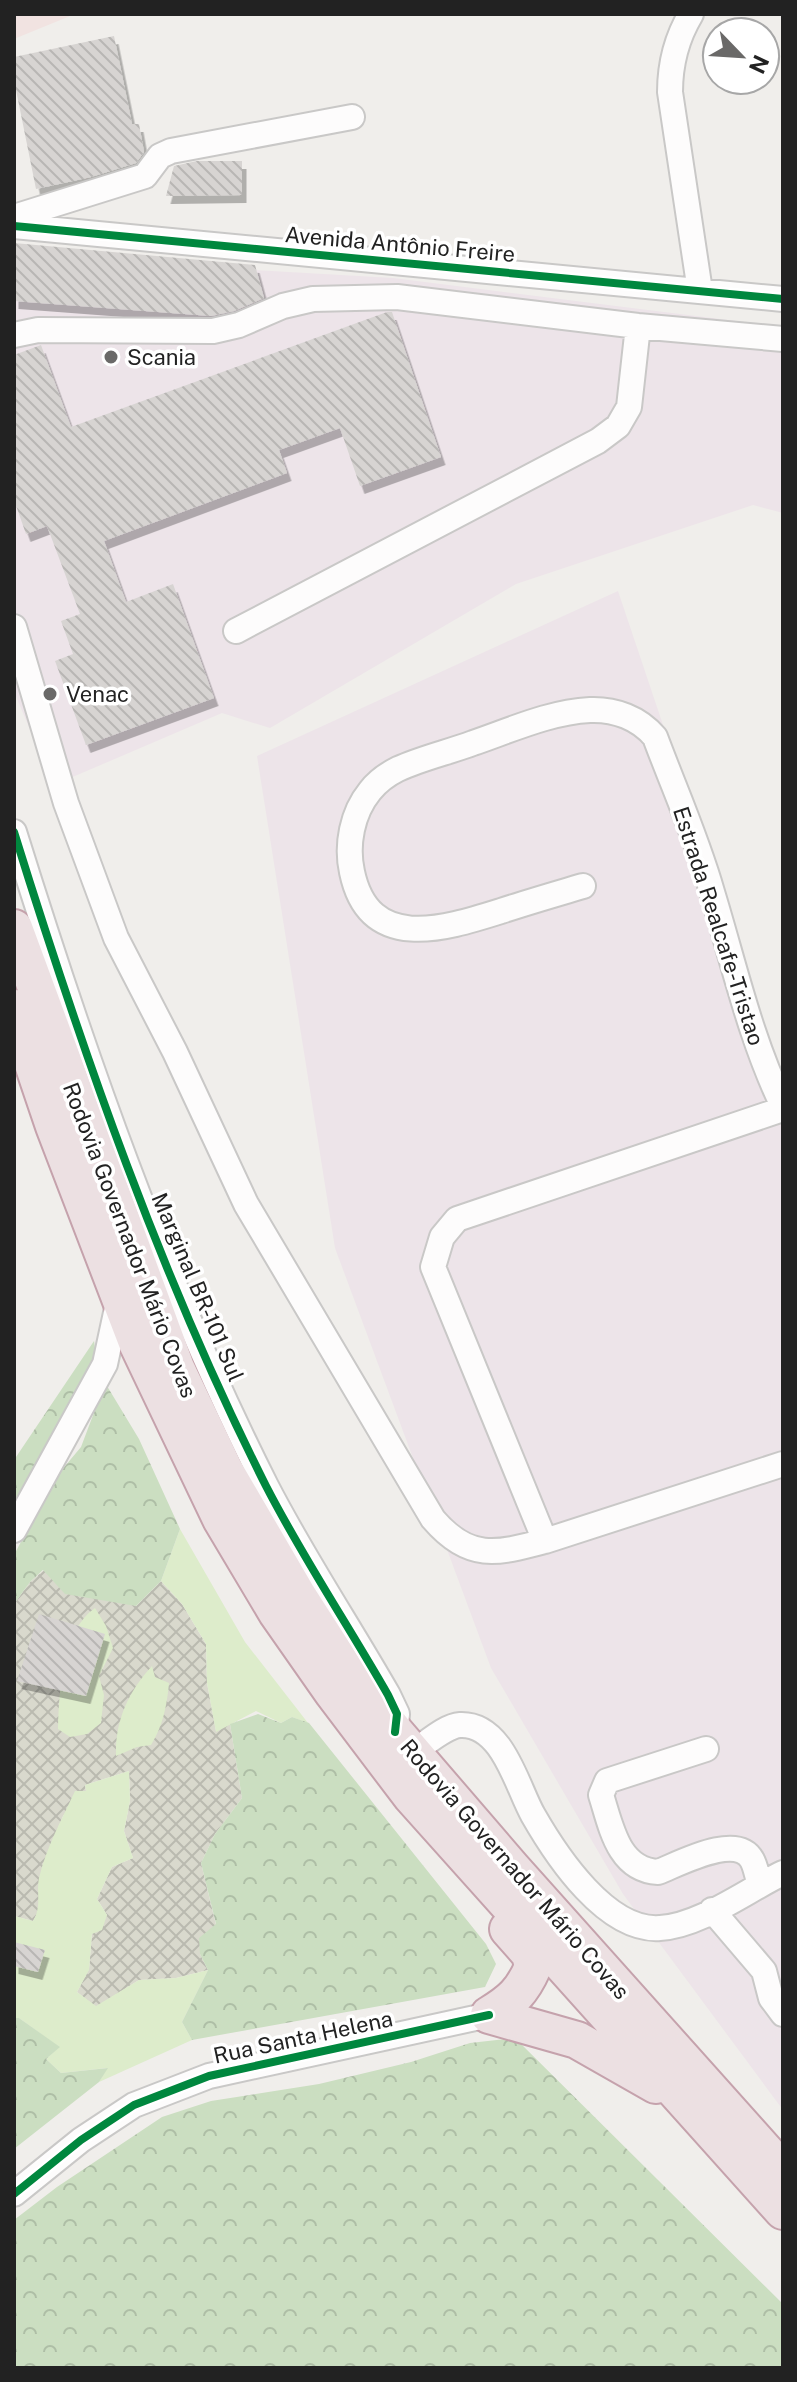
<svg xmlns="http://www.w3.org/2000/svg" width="797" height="2382" font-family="'Public Sans',sans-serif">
<defs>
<pattern id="construction-cross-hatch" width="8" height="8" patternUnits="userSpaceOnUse" patternTransform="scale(2)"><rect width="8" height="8" fill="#d9d9cd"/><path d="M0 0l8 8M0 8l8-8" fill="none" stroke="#babab0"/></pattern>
<pattern id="forest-crowns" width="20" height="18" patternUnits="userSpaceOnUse" patternTransform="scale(2)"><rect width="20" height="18" fill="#cbdec1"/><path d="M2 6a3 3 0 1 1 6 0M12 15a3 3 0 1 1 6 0" fill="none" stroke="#aebea6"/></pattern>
<pattern id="building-back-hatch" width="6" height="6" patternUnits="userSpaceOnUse" patternTransform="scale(2)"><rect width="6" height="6" fill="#d7d4d2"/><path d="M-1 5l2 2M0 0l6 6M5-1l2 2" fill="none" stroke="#b8b6b4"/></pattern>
<filter id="shadow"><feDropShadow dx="4.5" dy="8" stdDeviation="0" flood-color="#0004"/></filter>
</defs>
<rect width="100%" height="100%" fill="#f0eeeb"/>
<path fill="#f1e3e1" d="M14,14H75L14,39Z"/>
<path fill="#ede4e9" d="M14,256L393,278L783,327V513L753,505L516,584L270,728L222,713L54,785L14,692Z
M618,591L779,1070L783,1074V2110L623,1894L491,1668L335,1248L257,756Z"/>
<path fill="url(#construction-cross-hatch)" d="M44,1570L136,1606L161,1581L182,1604L206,1644L207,1683L216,1731L230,1724L242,1798L215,1834L201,1863L216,1925L200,1954L208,1970L176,1978L139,1980L96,2007L77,1992L89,1969L92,1934L107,1915L97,1899L112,1867L133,1858L124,1831L130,1801L129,1771L85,1785L86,1791L63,1816L51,1844L39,1881V1907L37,1914L33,1921L14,1916V1604L30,1582Z"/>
<path fill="#ddeccb" d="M180,1529L245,1642L308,1723L292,1717L281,1723L256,1711L216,1732L207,1683L206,1644L182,1604L161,1581Z
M95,1608L106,1626L113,1648L99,1676L104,1695L101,1723L87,1734L70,1737L58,1729C59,1692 62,1630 95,1608Z
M152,1666L155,1677L169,1683C167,1705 163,1726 151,1745L137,1747L116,1756C115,1721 128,1692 152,1666Z
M129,1771L130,1801L124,1831L133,1858L112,1867L97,1899L107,1915L102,1930L92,1934L89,1970L77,1992L96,2006L139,1980L176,1978L208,1970L182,2022L192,2040L99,2082L107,2068L61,2073L46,2059L59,2047L19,2018H14V1916L33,1921C42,1906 36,1894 39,1878C46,1848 62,1819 75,1791H86L85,1785Z"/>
<path fill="url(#forest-crowns)" d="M94,1341L96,1355L92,1371L14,1513V1460Z
M107,1386L139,1439L180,1529L161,1581L136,1606L65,1594L43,1570L30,1582L14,1604V1555L55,1478L81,1447L98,1402Z
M258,1714L281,1723L292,1717L309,1723L486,1944L496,1964L485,1987L192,2040L182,2022L208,1970L200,1954L199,1938L216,1924L201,1863L215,1834L242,1798L230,1724Z
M14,2018H19L60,2047L46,2059L61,2073L108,2068L99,2082L14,2149Z
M515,2038L783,2304V2368H14V2220L57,2187L162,2117L211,2101L319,2084L411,2062L470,2043Z"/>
<path fill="url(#building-back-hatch)" filter="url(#shadow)" d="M114,36L132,124H139L144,152L136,163L91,177L36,189L14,80V57Z
M197,161H242V195L166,196L174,166Z
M14,243L255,265L264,298L234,311L211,316L14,301Z
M387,312H392L441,457L360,486L340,428L279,450L287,473L104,541L126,602L173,584L214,698L86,745L55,661L73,654L61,621L80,614L47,526L26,534L14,500V355L41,345L71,427Z
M39,1614L105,1634L86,1696L17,1681Z
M14,1942L45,1950L38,1972L14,1966Z"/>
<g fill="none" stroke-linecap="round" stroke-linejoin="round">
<defs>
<path id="minor" d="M691,14C676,39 670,63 670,92L700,291
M14,217L145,176L160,156L171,151L352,117
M14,226L783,299
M14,335L38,330L213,331L239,325L283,306L313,299L397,297L638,326L783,339
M14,627L66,803L116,938L175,1052L246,1204L433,1519C469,1561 496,1554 545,1541L783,1464
M236,631L598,441L618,426L629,407L638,326
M14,832C83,1054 161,1278 266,1486C303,1558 348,1625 388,1695L397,1714L396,1726
M583,886C556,894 528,902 501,911C444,929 369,953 352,872C346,845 352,813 370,791C377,782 388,774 398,769C422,758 449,752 473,743C511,730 550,712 590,710C615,709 639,718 655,737C674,788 697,839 712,892C734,964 750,1038 783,1106
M14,1530L105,1364L119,1299
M545,1541L433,1267L442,1237L457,1219L783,1109
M706,1749L607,1781L601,1795C611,1826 618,1870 658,1872C679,1864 737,1832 752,1860C756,1867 757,1877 760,1884
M413,1752C426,1744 445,1726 460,1725C503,1723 517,1787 533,1815C557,1857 607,1932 660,1928C700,1926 747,1890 783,1873
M712,1910L764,1971L771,1998L783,2014
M14,2194L81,2140L134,2105L209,2076L489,2015"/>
<path id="highway" d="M14,928L176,1368L224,1469L298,1596L346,1671L395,1732L512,1868L783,2171
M14,1008L54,1126L138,1345L221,1519L277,1613L333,1693L411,1796L783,2211
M489,2015C512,2001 522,1992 533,1967L530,1954L508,1929
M489,2015L577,2040L656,2085"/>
</defs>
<use href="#minor" stroke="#c9c8c7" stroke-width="28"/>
<use href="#highway" stroke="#c5a2ac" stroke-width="40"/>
<use href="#minor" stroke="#fdfcfc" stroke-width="24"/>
<use href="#highway" stroke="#ece0e2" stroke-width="36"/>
<defs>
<path id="cycleway" d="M14,226L783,299
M14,832C83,1054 161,1278 266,1486C303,1558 348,1625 388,1695L397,1714L395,1732
M14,2194L81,2140L134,2105L209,2076L489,2015"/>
</defs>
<use href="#cycleway" stroke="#fff" stroke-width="13"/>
<use href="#cycleway" stroke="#00873e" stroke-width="8"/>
</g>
<g fill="#6a6968" stroke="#fff" stroke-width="3">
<circle cx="111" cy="357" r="8"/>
<circle cx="50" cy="694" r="8"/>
</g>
<g text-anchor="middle" stroke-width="7" stroke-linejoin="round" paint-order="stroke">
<g font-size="22" fill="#222" stroke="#fff">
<text transform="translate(400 244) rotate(5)" y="8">Avenida Antônio Freire</text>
<text transform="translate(719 926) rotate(72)" y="8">Estrada Realcafe-Tristao</text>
<text transform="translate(130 1240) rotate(69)" y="8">Rodovia Governador Mário Covas</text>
<text transform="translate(198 1287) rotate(67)" y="8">Marginal BR-101 Sul</text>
<text transform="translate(515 1869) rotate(49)" y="8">Rodovia Governador Mário Covas</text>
<text transform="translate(303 2037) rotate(-12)" y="8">Rua Santa Helena</text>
</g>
<g font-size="22" fill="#222" stroke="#fff" text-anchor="start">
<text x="127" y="365">Scania</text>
<text x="66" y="702">Venac</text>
</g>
</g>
<rect width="797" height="2382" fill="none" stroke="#222222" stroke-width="32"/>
<g transform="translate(741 56) rotate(115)"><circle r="38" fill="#ffffff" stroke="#a7a7a7" stroke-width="2"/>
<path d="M0-6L14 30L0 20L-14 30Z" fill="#6a6968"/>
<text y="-12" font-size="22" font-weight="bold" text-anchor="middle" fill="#222222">N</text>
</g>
</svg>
